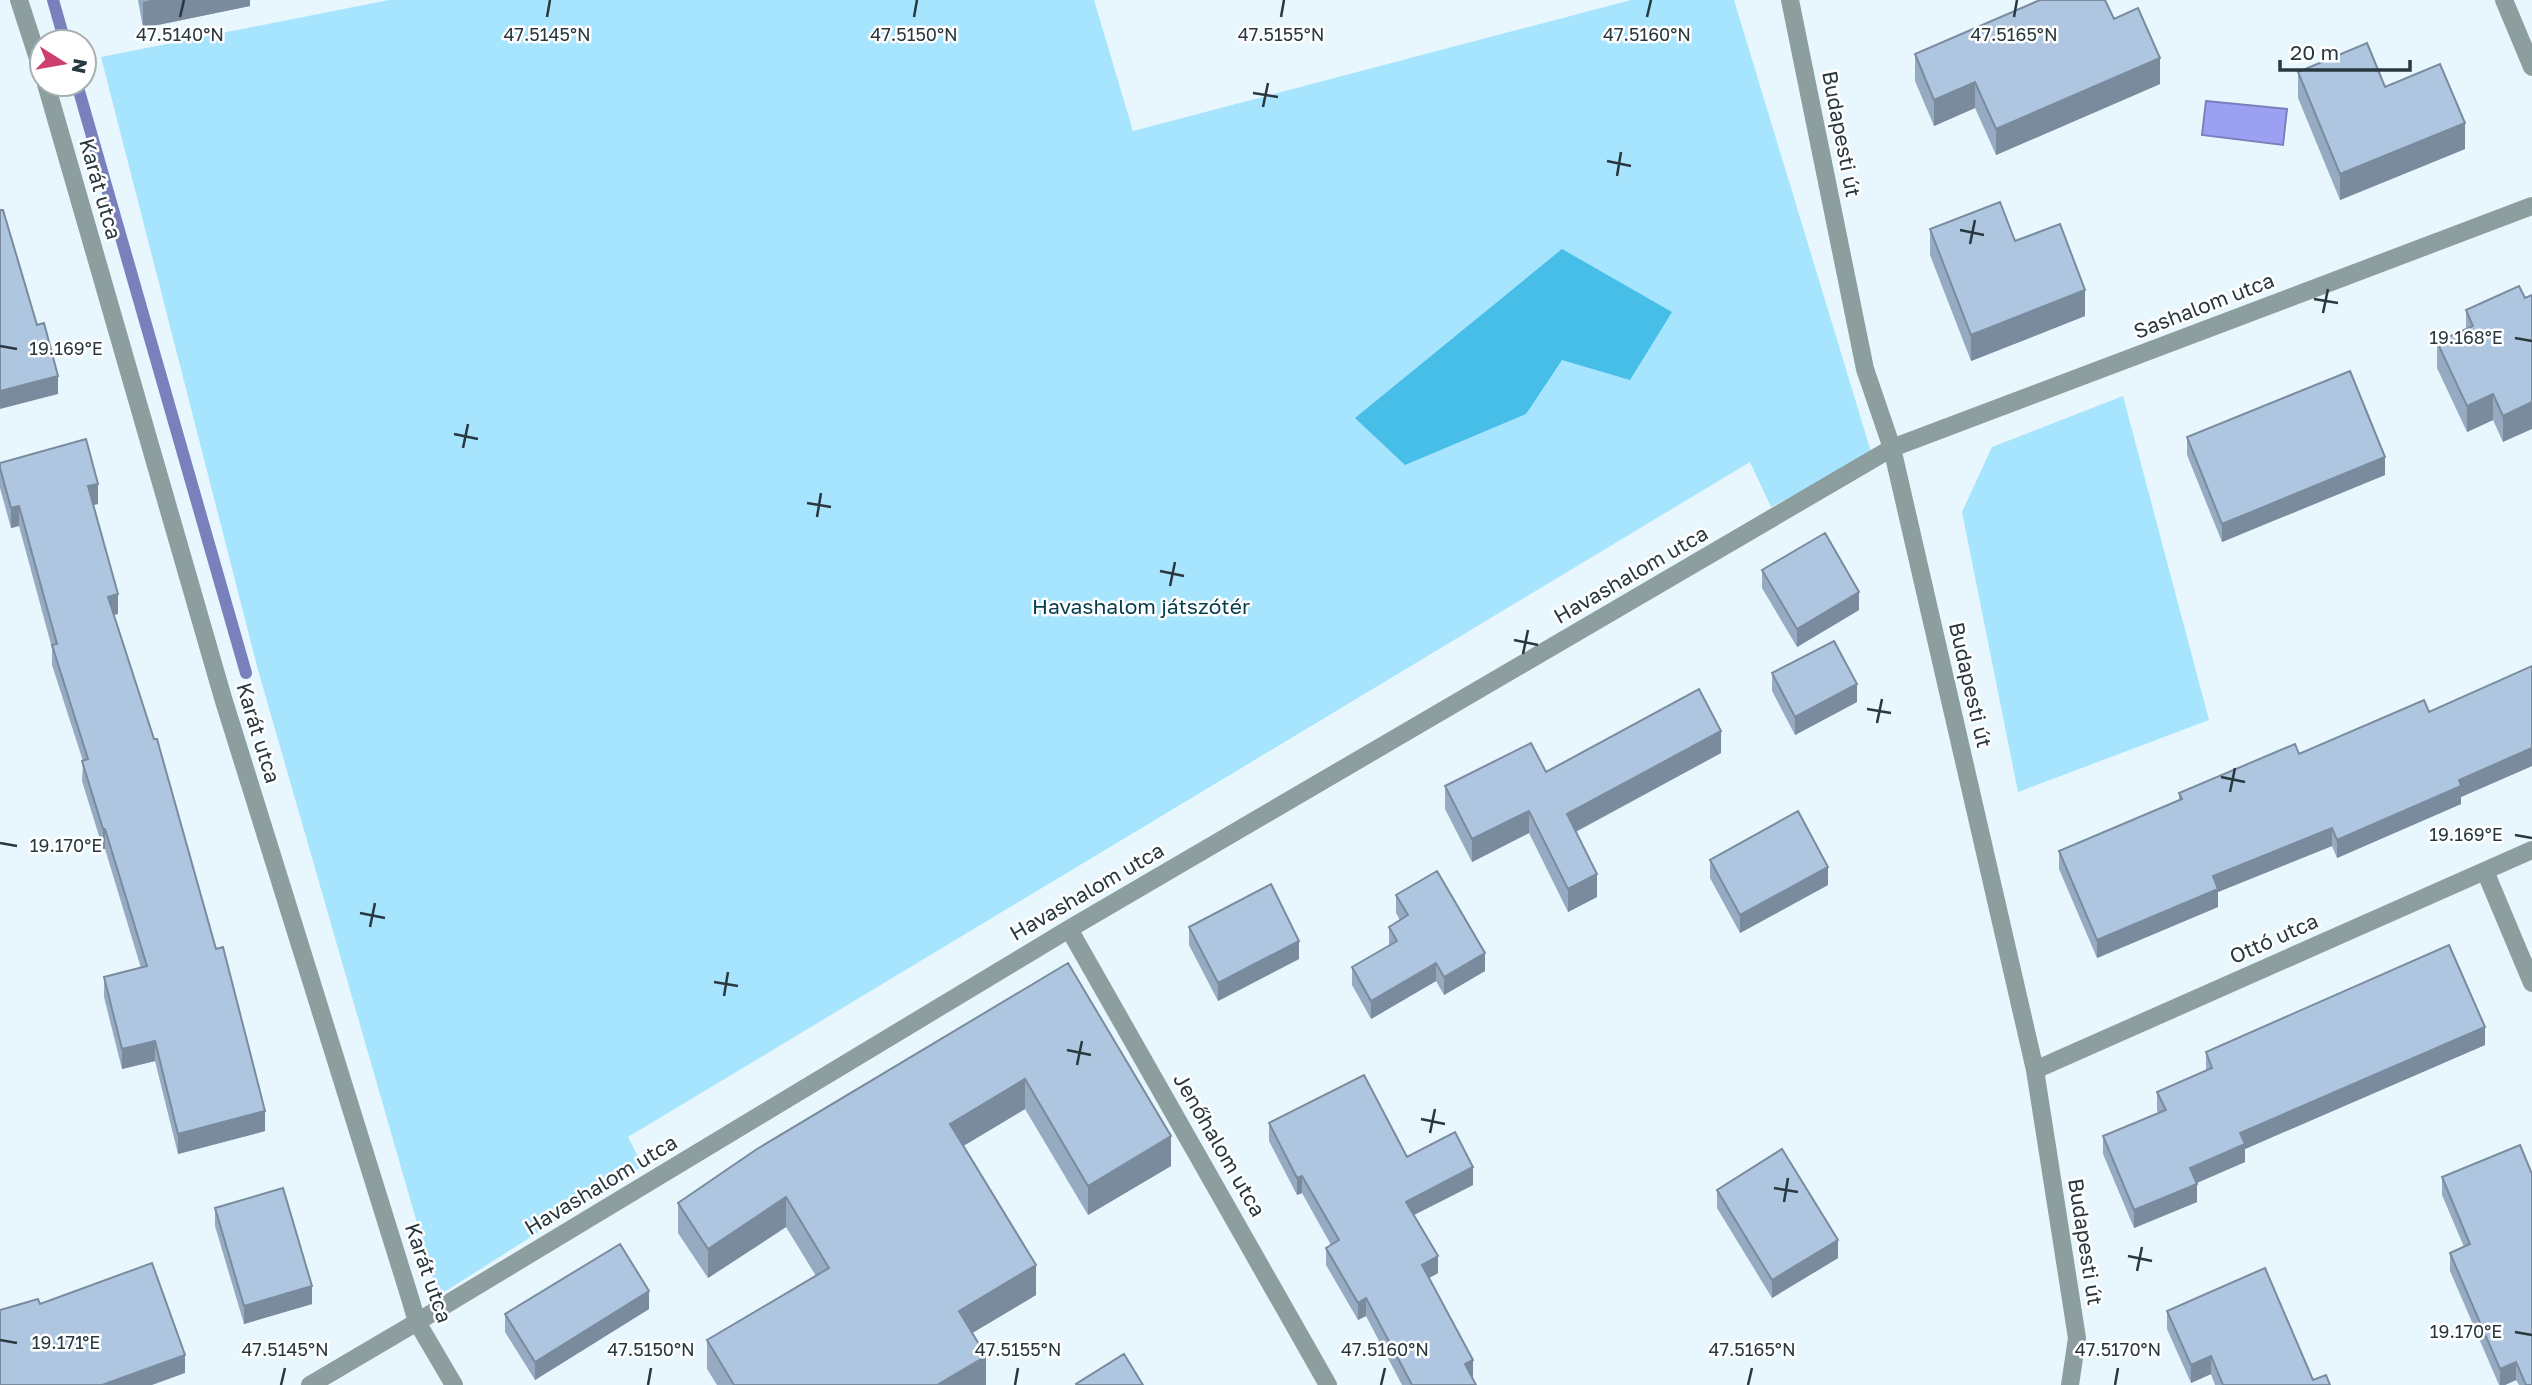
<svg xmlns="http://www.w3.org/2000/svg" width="2532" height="1385" font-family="'Golos Text',sans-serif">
<rect width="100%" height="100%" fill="#e8f7fe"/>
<path fill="#a7e4fd" d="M389,0H1094L1133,131L1631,0H1734L1872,455L1771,507L1750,462L628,1137L643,1166L438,1296L258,670L101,57Z
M2123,396L2209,720L2018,792L1962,512L1992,447Z"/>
<path fill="#46bee7" d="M1562,249L1672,312L1630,380L1562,360L1526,414L1405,465L1355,418Z"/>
<path fill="#9ca0f3" stroke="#7981bd" stroke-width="2" d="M2206,101L2287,109L2283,145L2202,135Z"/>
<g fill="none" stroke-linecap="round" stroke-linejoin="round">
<path stroke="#7981bd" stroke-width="12" d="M53,0L65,42
M77,84L246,673"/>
<path stroke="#8c9e9e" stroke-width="18" d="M19,0L42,71
M1790,0L1865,369L1892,448L2035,1070L2077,1338L2070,1385
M2504,0L2532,67
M46,84L223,698L410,1298L417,1322L454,1385
M2485,871L2532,983
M1069,929L1328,1385
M2035,1070L2532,850
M310,1385L417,1322L1069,929L1892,448L2532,206"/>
</g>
<path fill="#96aac2" d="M138,0H250V6L143,28Z
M2114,19L2160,84L1996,155L1975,108L1934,126L1915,81V54Z
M2298,72L2385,87L2465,149L2340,200L2298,98Z
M1930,229L2015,241L2085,316L1971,361L1930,255Z
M2519,286L2503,442L2493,420L2467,432L2437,368V342L2466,329V310Z
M2187,437L2385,475L2222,542L2187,455Z
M0,463L98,504L93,505L118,614L114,615L265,1131L178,1154L155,1061L122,1069L104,997V977L141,968L105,849H103L82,781L83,761L52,665V648L19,526L11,528L0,488Z
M1762,570L1859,610L1797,647L1762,588Z
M2532,666V766L2461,797V804L2337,858L2332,846L2218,892V907L2097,958L2059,869V851L2179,800V793L2429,712Z
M1772,673L1857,702L1795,735L1772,691Z
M1721,753L1576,832L1597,897L1568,912L1529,833L1472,862L1445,809V786L1546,772Z
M1710,860L1828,885L1740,933L1710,878Z
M1396,895L1485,971L1444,995L1436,981L1371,1019L1352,985V967L1389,946V927L1400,920L1396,913Z
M1189,927L1299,959L1218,1001L1189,945Z
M1068,963L1171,1166L1088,1215L1025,1109L963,1146L1036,1295L972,1333L986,1385H717L707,1369V1340L816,1276L786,1227L708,1278L678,1233V1203Z
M2485,1045L2245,1149V1162L2196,1183L2197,1202L2134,1228L2103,1154V1136L2158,1113L2157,1110V1092L2206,1071V1052Z
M1269,1123L1407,1157L1473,1185L1414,1215L1438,1273L1429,1278L1476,1385H1402L1366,1316L1358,1320L1326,1265V1248L1331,1245L1302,1193L1297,1195L1269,1141Z
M2442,1177L2532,1385H2519L2516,1380L2505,1385H2499L2450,1271V1253L2464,1247L2442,1195Z
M1717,1190L1838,1258L1772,1298L1717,1208Z
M215,1208L312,1304L244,1324L215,1226Z
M649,1309L535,1380L505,1332V1314Z
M2167,1311L2313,1380L2330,1385H2215L2211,1374L2191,1383L2167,1329Z"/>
<path fill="#7a8b9e" d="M151,0H250V6L143,28V2Z
M2160,58V84L1996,155V129Z
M1975,82V108L1934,126V100Z
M2465,123V149L2340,200V174Z
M2085,290V316L1971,361V335Z
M58,376V394L0,409V391Z
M2493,394V420L2467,432V406Z
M2532,402V429L2503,442V416Z
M2385,457V475L2222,542V524Z
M98,484V504L88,506V486Z
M19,506V526L11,528V508Z
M1859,592V610L1797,647V629Z
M118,594V614L108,616V597Z
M1857,684V702L1795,735V717Z
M1721,731V753L1567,836V814Z
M2532,748V766L2461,797V804L2337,858V840L2459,780Z
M1529,811V833L1472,862V839Z
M2332,828V846L2218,892V907L2097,958V940L2213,876Z
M103,829H105V849H103Z
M1828,867V885L1740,933V915Z
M1597,874V897L1568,912V889Z
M1299,941V959L1218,1001V983Z
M1485,953V971L1444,995V977Z
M1436,963V981L1371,1019V1001Z
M2485,1027V1045L2245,1149V1162L2190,1186V1168L2240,1133Z
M155,1041V1061L122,1069V1049Z
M1025,1079V1109L950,1154V1124Z
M265,1111V1131L178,1154V1134Z
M1171,1136V1166L1088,1215V1186Z
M1473,1167V1185L1406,1219V1202Z
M1302,1176V1193L1297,1195V1178Z
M2197,1184V1202L2134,1228V1210Z
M786,1197V1227L708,1278V1249Z
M1838,1240V1258L1772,1298V1280Z
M1438,1256V1273L1422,1282V1265Z
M1036,1265V1295L959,1341V1311Z
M312,1286V1304L244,1324V1306Z
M649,1291V1309L535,1380V1362Z
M1366,1298V1316L1358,1320V1303Z
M185,1355V1373L152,1385H102Z
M986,1356V1385H937Z
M2211,1356V1374L2191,1383V1365Z
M1473,1360V1377L1465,1382V1364Z
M2516,1362V1380L2505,1385H2500V1369Z"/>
<path fill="#afc6e1" stroke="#7a8b9e" stroke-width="2" d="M2040,0H2105L2114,19L2138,8L2160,58L1996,129L1975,82L1934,100L1915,54Z
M2367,43L2385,87L2440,64L2465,123L2340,174L2298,72Z
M2000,202L2015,241L2060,224L2085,290L1971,335L1930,229Z
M0,210H3L37,325L44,323L58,376L0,391Z
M2519,286L2525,298L2532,295V402L2503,416L2493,394L2467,406L2437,342L2473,326L2466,310Z
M2350,371L2385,457L2222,524L2187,437Z
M86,439L98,484L88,486L118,594L108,597L154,739H157L216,949L223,947L265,1111L178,1134L155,1041L122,1049L104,977L147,966L105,829H103L82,761L88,759L52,645L57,644L19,506L11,508L0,468V463Z
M1825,533L1859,592L1797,629L1762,570Z
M1834,641L1857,684L1795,717L1772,673Z
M2532,666V748L2459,780L2461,786L2337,840L2332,828L2213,876L2218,889L2097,940L2059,851L2182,799L2179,793L2295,744L2299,754L2424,700L2429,712Z
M1699,689L1721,731L1567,814L1597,874L1568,889L1529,811L1472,839L1445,786L1531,743L1546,772Z
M1798,811L1828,867L1740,915L1710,860Z
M1437,871L1485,953L1444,977L1436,963L1371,1001L1352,967L1397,941L1389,927L1408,915L1396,895Z
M1271,884L1299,941L1218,983L1189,927Z
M2449,945L2485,1027L2240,1133L2245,1144L2190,1168L2197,1184L2134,1210L2103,1136L2166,1110L2157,1092L2212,1068L2206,1052Z
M1068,963L1171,1136L1088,1186L1025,1079L950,1124L1036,1265L959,1311L986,1356L937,1385H734L707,1340L829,1268L786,1197L708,1249L678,1203L757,1149Z
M1364,1075L1407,1157L1455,1132L1473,1167L1406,1202L1438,1256L1422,1265L1473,1360L1465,1364L1476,1385H1412L1366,1298L1358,1303L1326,1248L1339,1240L1302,1176L1297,1178L1269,1123Z
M2520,1145L2532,1174V1385H2526L2516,1362L2500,1369L2450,1253L2470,1244L2442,1177Z
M1782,1149L1838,1240L1772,1280L1717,1190Z
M283,1188L312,1286L244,1306L215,1208Z
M620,1244L649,1291L535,1362L505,1314Z
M152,1263L185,1355L102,1385H0V1310L38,1299L40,1304Z
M2265,1268L2313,1380L2326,1375L2330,1385H2223L2211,1356L2191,1365L2167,1311Z
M1124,1354L1143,1385H1077L1076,1384Z"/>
<path fill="none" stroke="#28383e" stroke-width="2.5" d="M180,17L184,0M547,17L550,0M914,17L917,0M1281,17L1284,0M1647,17L1651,0M2014,17L2017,0M1253,93L1278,97M1263,107L1268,83M1607,161L1631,166M1617,176L1621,152M1960,230L1984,235M1970,244L1975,220M2314,299L2338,303M2323,313L2328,289M2515,338L2532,341M0,346L17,349M454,434L478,439M463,448L468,424M807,503L831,507M817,517L821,493M1160,571L1184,576M1170,586L1175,562M1514,640L1538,645M1523,654L1528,630M1867,709L1891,713M1877,723L1882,699M2221,777L2245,782M2230,792L2235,768M2515,835L2532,838M0,843L17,846M360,913L385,918M370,927L375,903M714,982L738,986M724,996L728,972M1067,1050L1091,1055M1077,1065L1082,1041M1421,1119L1445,1124M1430,1133L1435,1109M1774,1188L1798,1192M1784,1202L1788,1178M2128,1256L2152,1261M2137,1271L2142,1247M2515,1332L2532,1335M0,1340L17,1343M281,1385L285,1368M648,1385L651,1368M1015,1385L1018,1368M1381,1385L1385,1368M1748,1385L1752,1368M2115,1385L2118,1368"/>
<g text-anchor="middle" stroke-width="5" stroke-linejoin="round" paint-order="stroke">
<g font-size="21" fill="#28383e" stroke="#fff">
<text transform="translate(1841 134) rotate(79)" y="7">Budapesti út</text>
<text transform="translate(100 189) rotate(74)" y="7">Karát utca</text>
<text transform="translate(2204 306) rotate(-21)" y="7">Sashalom utca</text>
<text transform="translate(1631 575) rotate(-30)" y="7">Havashalom utca</text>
<text transform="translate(1970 685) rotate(77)" y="7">Budapesti út</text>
<text transform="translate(258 733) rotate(73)" y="7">Karát utca</text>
<text transform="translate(1087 892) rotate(-30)" y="7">Havashalom utca</text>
<text transform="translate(2274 939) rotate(-24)" y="7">Ottó utca</text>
<text transform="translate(1219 1145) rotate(60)" y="7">Jenőhalom utca</text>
<text transform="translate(601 1185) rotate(-31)" y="7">Havashalom utca</text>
<text transform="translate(2085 1242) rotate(81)" y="7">Budapesti út</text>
<text transform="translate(428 1273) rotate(71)" y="7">Karát utca</text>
</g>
<g font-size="21" fill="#063d4e" stroke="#fff">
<text x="1141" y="614">Havashalom játszótér</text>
</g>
</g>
<g font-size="18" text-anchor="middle" fill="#28383e" stroke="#fff" stroke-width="5" stroke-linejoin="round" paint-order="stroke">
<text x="180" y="41">47.5140°N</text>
<text x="547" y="41">47.5145°N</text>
<text x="914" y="41">47.5150°N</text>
<text x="1281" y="41">47.5155°N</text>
<text x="1647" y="41">47.5160°N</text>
<text x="2014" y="41">47.5165°N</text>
<text x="2466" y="344">19.168°E</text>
<text x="66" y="355">19.169°E</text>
<text x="2466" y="841">19.169°E</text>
<text x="66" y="852">19.170°E</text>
<text x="2466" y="1338">19.170°E</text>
<text x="66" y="1349">19.171°E</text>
<text x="285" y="1356">47.5145°N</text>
<text x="651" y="1356">47.5150°N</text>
<text x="1018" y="1356">47.5155°N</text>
<text x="1385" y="1356">47.5160°N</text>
<text x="1752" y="1356">47.5165°N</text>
<text x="2118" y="1356">47.5170°N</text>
</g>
<g transform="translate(63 63) rotate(101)"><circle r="33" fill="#ffffff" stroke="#a9afb2" stroke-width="2"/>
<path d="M0-5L12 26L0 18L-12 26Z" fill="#cc3f6d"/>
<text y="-10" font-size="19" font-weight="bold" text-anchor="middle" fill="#28383e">N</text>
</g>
<path d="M2280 60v10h130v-10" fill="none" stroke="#28383e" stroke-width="3.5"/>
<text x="2290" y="60" font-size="21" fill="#28383e" stroke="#ffffff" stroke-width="5" paint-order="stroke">20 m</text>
</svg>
